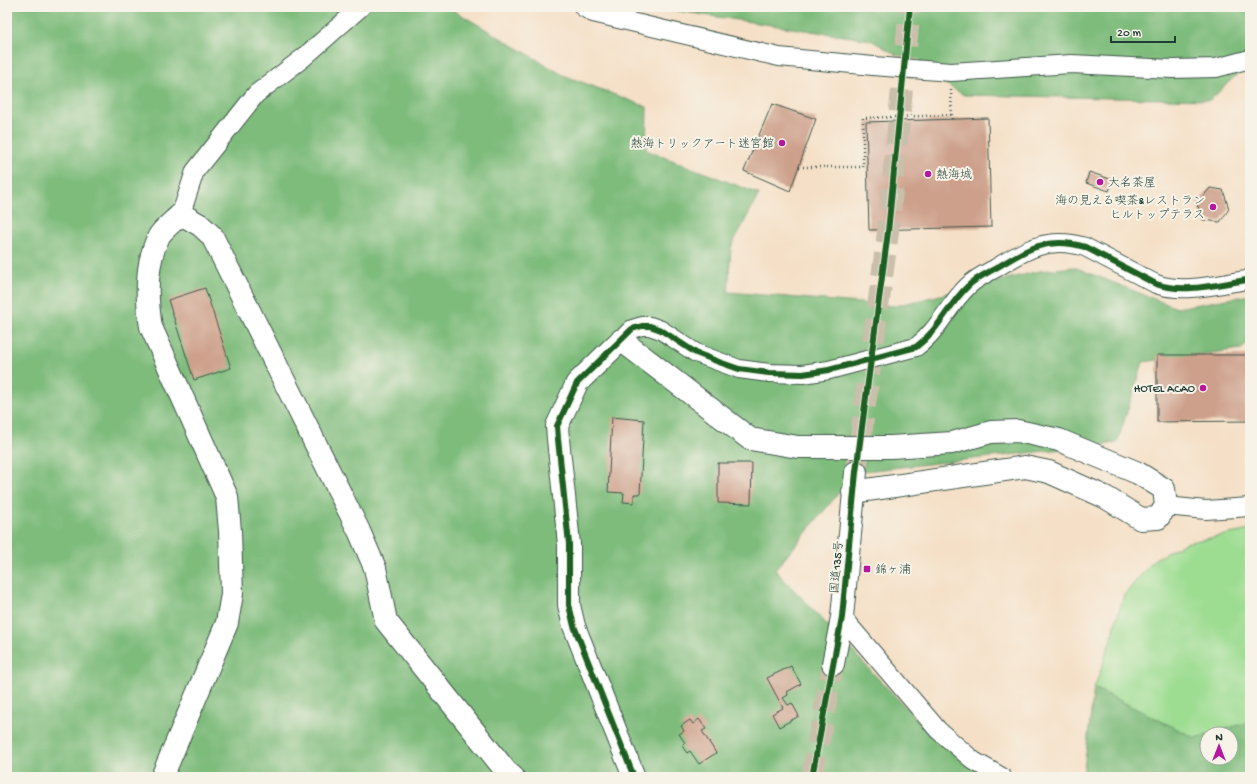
<svg xmlns="http://www.w3.org/2000/svg" width="1257" height="784" font-family="'Gochi Hand','Klee One',sans-serif">
<rect width="100%" height="100%" fill="#f7f3e8"/>
<filter id="ink" filterUnits="userSpaceOnUse"><feTurbulence type="fractalNoise" baseFrequency=".025" numOctaves="2"/><feDisplacementMap in="SourceGraphic" scale="8" xChannelSelector="R" yChannelSelector="G"/><feConvolveMatrix kernelMatrix="1 2 1 2 8 2 1 2 1" color-interpolation-filters="sRGB"/></filter>
<filter id="wash" filterUnits="userSpaceOnUse"><feTurbulence type="fractalNoise" baseFrequency=".012" numOctaves="4" result="noise"/><feDisplacementMap in="SourceGraphic" scale="16" xChannelSelector="R" yChannelSelector="G"/><feGaussianBlur stdDeviation="0.9" result="paint"/><feColorMatrix in="noise" values="0 0 0 0 0 0 0 0 0 0 0 0 0 0 0 0 0 1.4 0 .05"/><feComposite in="paint" operator="in"/></filter>
<g filter="url(#wash)">
<rect width="100%" height="100%" fill="#f5e0c7"/>
<path fill="#9ddd92" stroke="#5e8d63" d="M1250,530V722L1195,738L1094,688L1102,667L1124,595L1155,559L1185,543Z"/>
<path fill="#7ebc7c" stroke="#4e7c58" d="M7,7H448L563,75L647,107L646,150L759,194L731,247L728,292L895,306L1040,271L1074,267L1177,308L1250,295V342L1241,349L1143,362L1117,443L856,472L775,570L930,733L991,777H7Z
M651,7H1250V62L1210,100L964,95L871,40Z
M1094,688L1195,738L1207,734V758H1231V734H1208L1250,722V777H1083Z"/>
<g id="blocks">
<path fill="#cda08b" d="M772,104L816,119L790,191L744,171Z
M988,118L991,227L869,230L866,122Z
M1089,172L1113,180L1109,191L1086,183Z
M1210,188L1223,190L1229,209L1220,222L1203,220L1197,204Z
M205,288L231,368L194,380L168,300Z
M1157,355H1250V421L1157,422Z
M612,417L644,420L640,494H634V503L623,502L624,493L608,492Z
M718,463H752L751,504L718,503Z
M791,666L801,684L787,692L788,695L783,698L788,705L792,703L799,716L779,727L772,714L783,708L767,678Z
M699,719L706,729L702,731L716,753L699,764L690,751L687,753L682,746L685,743L679,734L684,731L681,726L690,720L693,724Z"/>
</g>
</g>
<g filter="url(#ink)">
<use href="#blocks" fill-opacity="0" stroke="#3f554a" stroke-width="1"/>
<g fill="none" stroke-linecap="round" stroke-linejoin="round">
<path stroke="#cabfaa" stroke-width="22" stroke-dasharray="22 11" stroke-linecap="butt" d="M856,472L888,232L910,7
M812,777L833,664"/>
<defs>
<path id="street" d="M583,7L593,13L779,57L873,66L951,72L1071,64L1172,69L1216,68L1250,59
M181,214L195,171L256,94L303,58L361,7
M621,340L632,329L642,326H650L661,330L696,353L739,369L769,373L803,374L829,370L916,347C939,330 948,305 968,286C976,278 987,273 996,268C1027,249 1048,236 1085,247L1156,284C1184,294 1218,284 1247,280L1250,278
M1166,506L1206,510L1250,507
M842,617L938,730L974,761L1002,777"/>
<path id="secondary" d="M162,777L227,623L232,594L230,531L227,497L151,327C146,297 145,264 159,236C164,228 174,221 181,214L200,225L212,236L359,531L375,568L386,621L506,771L513,777
M634,777L574,626L569,605V544L558,439L557,426L577,383L621,340L750,439L798,447H891L952,443L991,432L1018,431L1059,440L1138,473L1164,489L1166,506L1158,518L1141,519L1105,497L1049,472L1025,467L853,492"/>
<path id="highway" d="M833,664L842,617L856,472"/>
</defs>
<use href="#street" stroke="#3f554a" stroke-width="20"/>
<use href="#secondary" stroke="#3f554a" stroke-width="24"/>
<use href="#highway" stroke="#3f554a" stroke-width="24"/>
<path stroke="#3f554a" stroke-width="2.5" stroke-dasharray="1 3" stroke-linecap="butt" d="M951,90L952,119
M799,167H863V118L951,115"/>
<use href="#street" stroke="#fff" stroke-width="18"/>
<use href="#secondary" stroke="#fff" stroke-width="22"/>
<use href="#highway" stroke="#fff" stroke-width="22"/>
<defs>
<path id="cycleway" d="M634,777L574,626L569,605V544L558,439L557,426L577,383L632,329L642,326H650L661,330L696,353L719,362L739,369L769,373L803,374L829,370L916,347C939,330 948,305 968,286C976,278 987,273 996,268C1027,249 1048,236 1085,247L1156,284C1184,294 1218,284 1247,280L1250,278
M812,777L842,617L856,472L888,232L910,7"/>
</defs>
<use href="#cycleway" stroke="#f7f3e8" stroke-width="8"/>
<use href="#cycleway" stroke="#1b5e20" stroke-width="6"/>
</g>
</g>
<g fill="#b5179e" stroke="#f7f3e8" stroke-width="1.5">
<circle cx="782" cy="143" r="4"/>
<circle cx="928" cy="174" r="4"/>
<circle cx="1100" cy="182" r="4"/>
<circle cx="1213" cy="207" r="4"/>
<circle cx="1203" cy="388" r="4"/>
<rect x="863" y="565" width="8" height="8" rx="2"/>
</g>
<g text-anchor="middle" stroke-width="4" stroke-linejoin="round" paint-order="stroke">
<g font-size="12" fill="#1f3d34" stroke="#f7f3e8" text-anchor="end">
<text x="774" y="147">熱海トリックアート迷宮館</text>
<text x="936" y="178" text-anchor="start">熱海城</text>
<text x="1108" y="186" text-anchor="start">大名茶屋</text>
<text x="1205" y="204">海の見える喫茶&amp;レストラン<tspan x="1205" dy="14">ヒルトップテラス</tspan></text>
<text x="1195" y="392">HOTEL ACAO</text>
<text x="875" y="573" text-anchor="start">錦ヶ浦</text>
</g>
<g font-size="12" fill="#1f3d34" stroke="#f7f3e8">
<text transform="translate(836 567) rotate(-85)" y="4">国道135号</text>
</g>
</g>
<rect width="1257" height="784" fill="none" stroke="#f7f3e8" stroke-width="24"/>
<g transform="translate(1219 746)"><circle r="19" fill="#f7f3e8" stroke="#a1aaa0"/>
<path d="M0-3L7 15L0 10L-7 15Z" fill="#b5179e"/>
<text y="-6" font-size="11" font-weight="bold" text-anchor="middle" fill="#1f3d34">N</text>
</g>
<path d="M1111 36v6h64v-6" fill="none" stroke="#1f3d34" stroke-width="2"/>
<text x="1117" y="36" font-size="12" fill="#1f3d34" stroke="#f7f3e8" stroke-width="3" paint-order="stroke">20 m</text>
</svg>
